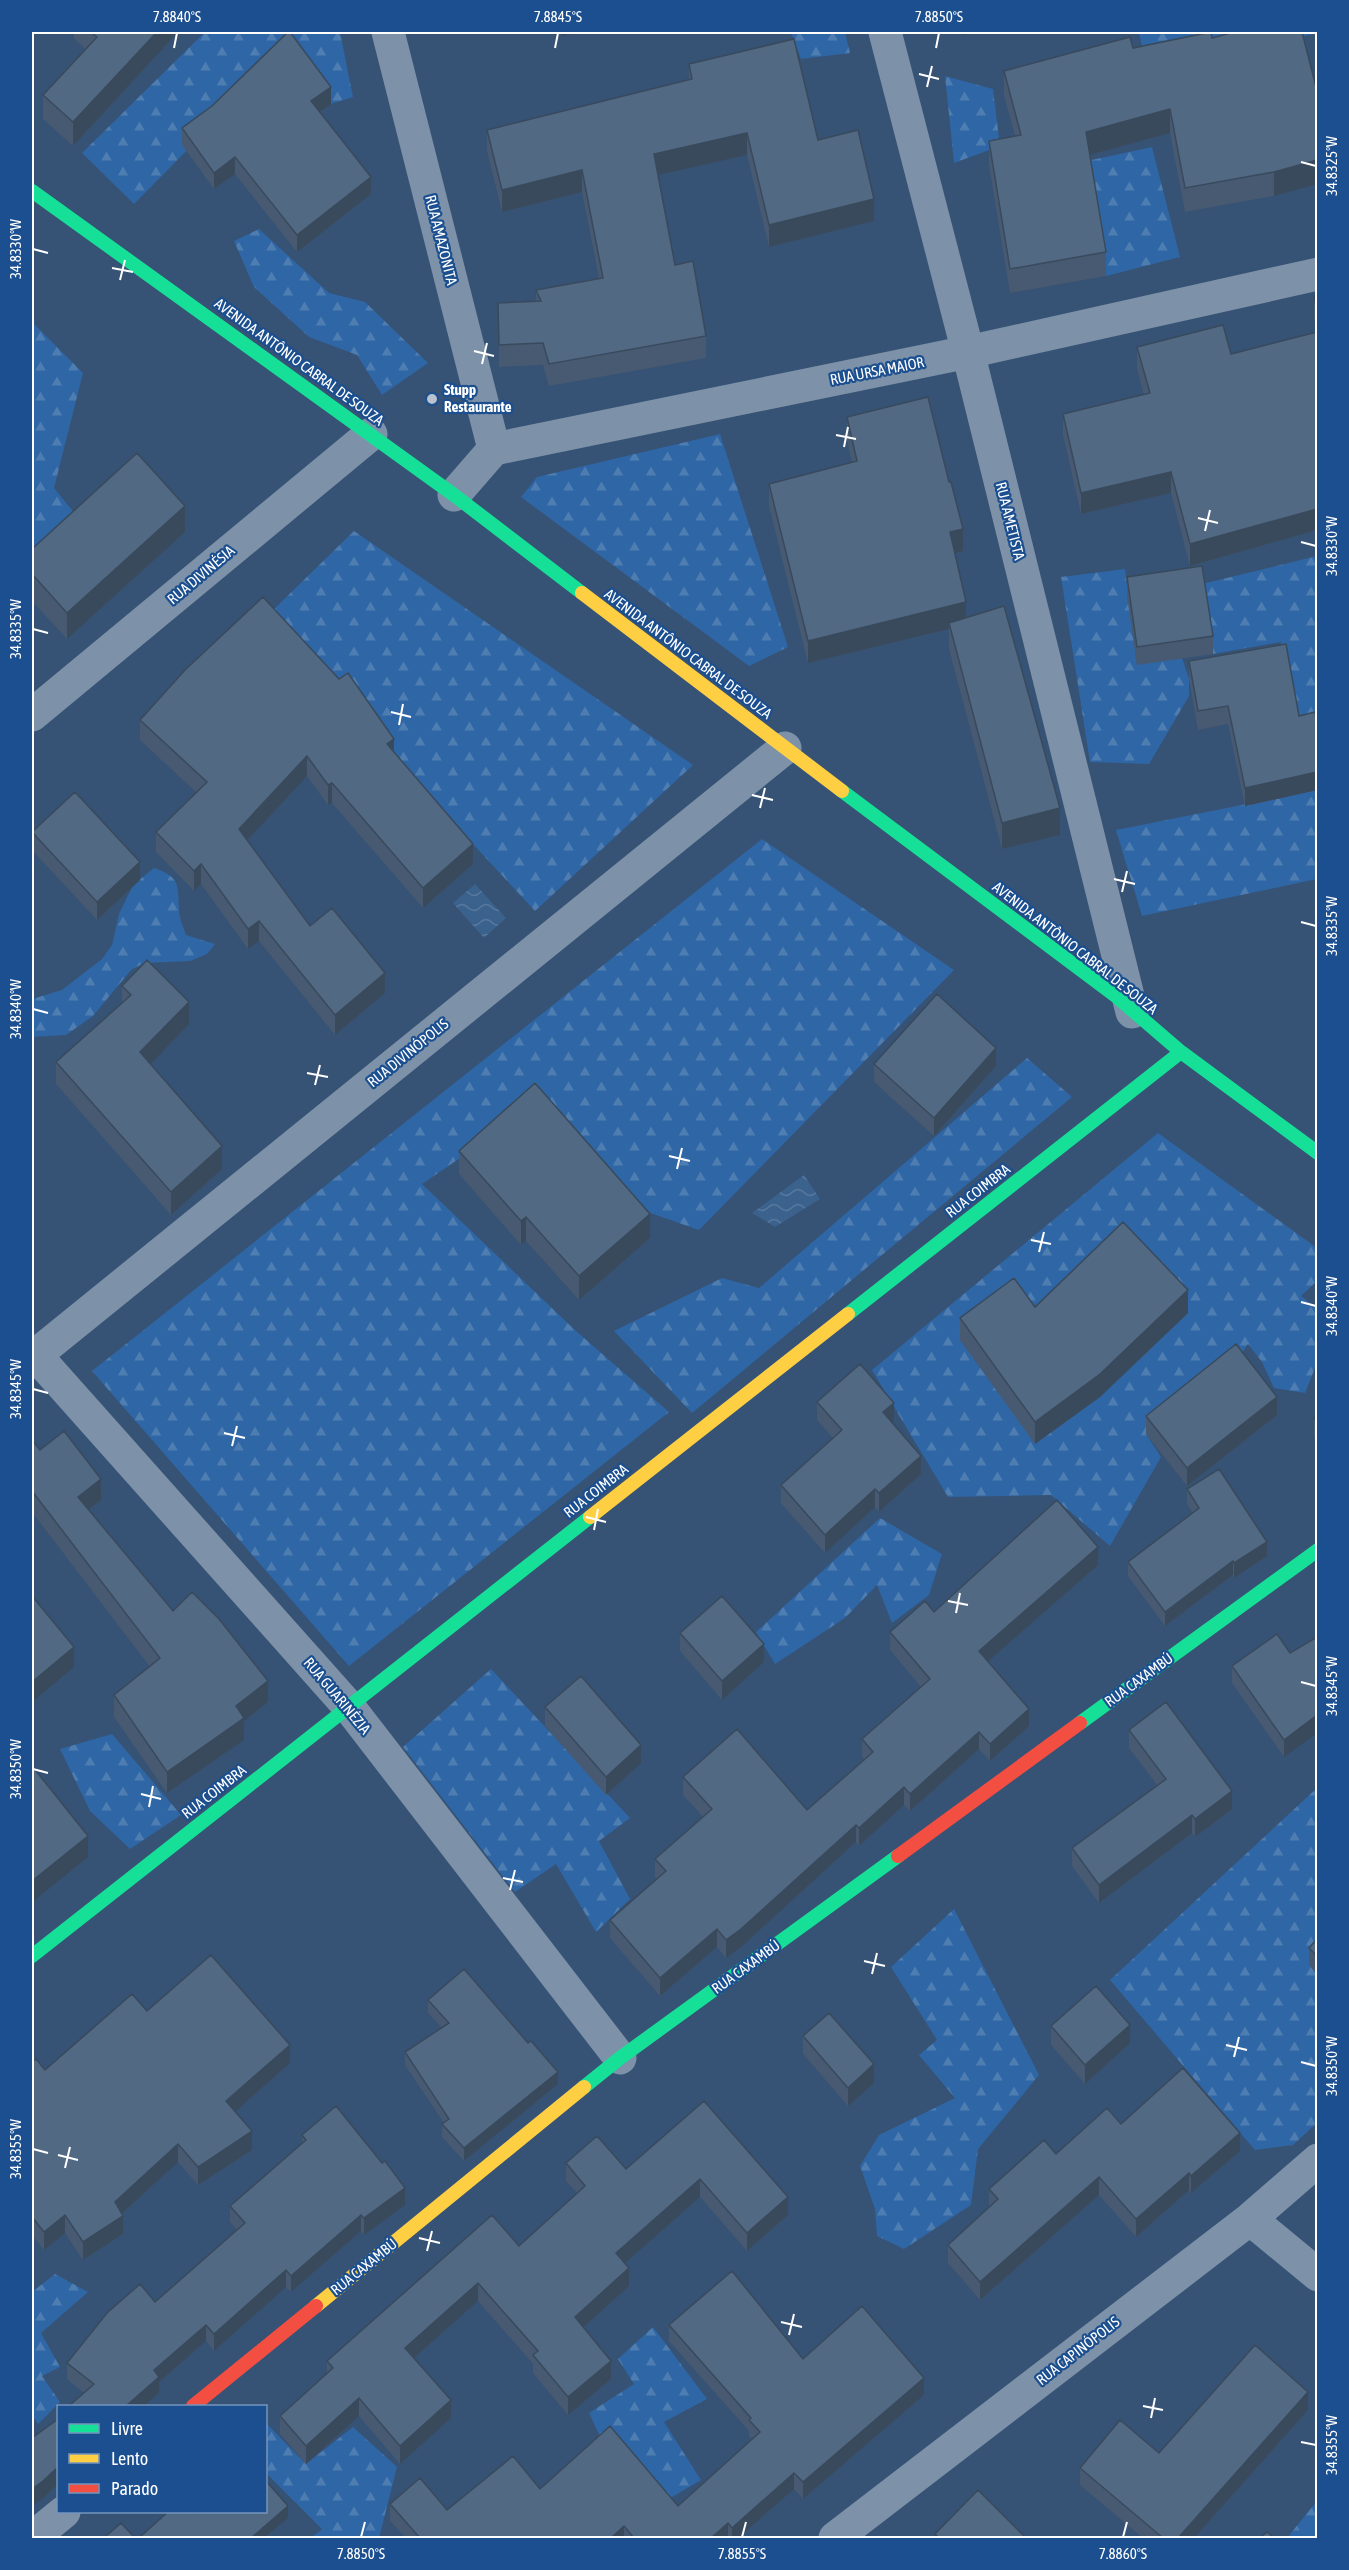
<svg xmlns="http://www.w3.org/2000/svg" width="1349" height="2570" font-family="'Asap Condensed',sans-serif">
<defs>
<pattern id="forest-firs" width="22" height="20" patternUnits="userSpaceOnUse" patternTransform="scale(1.5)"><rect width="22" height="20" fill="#2f66a5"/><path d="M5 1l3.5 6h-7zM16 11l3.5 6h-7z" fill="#4e7db2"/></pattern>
<pattern id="water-waves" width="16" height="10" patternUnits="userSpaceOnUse" patternTransform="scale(1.5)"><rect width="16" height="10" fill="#3b618d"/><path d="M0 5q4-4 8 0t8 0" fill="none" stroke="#58799e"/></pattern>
</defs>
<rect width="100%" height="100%" fill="#365274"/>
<path fill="url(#forest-firs)" d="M205,32H340L353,97L331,104L289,47L134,204L82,153Z
M791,32H845L850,53L801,59Z
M1139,32H1317L1318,33L1147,70Z
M945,76L993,89L1000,146L954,163Z
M1152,147L1180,257L1106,276L1087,161Z
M259,229L329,293L365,302L428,363L382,395L357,355L309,337L254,287L234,241Z
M32,322L83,373L54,488L85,526L32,576Z
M720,434L788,647L749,666L521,497L537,477Z
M354,531L693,765L535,911L394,759L270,613Z
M1317,556V744L1295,713L1281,642L1213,654L1202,584Z
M1125,569L1137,665L1180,652L1189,679V696L1149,764L1090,762L1061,577Z
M1317,790V879L1142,916L1116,830Z
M762,839L954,970L699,1230L619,1202L535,1107L422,1184L576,1331L669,1412L349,1666L92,1371Z
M154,868C185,878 176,890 180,917C181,923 184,929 186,935L215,944L207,954L190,961L144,963L131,970L93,1016L66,1035L32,1037V999L62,990L102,959L112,945L119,914L133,885Z
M1027,1058L1072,1097L692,1413L614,1331L722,1278L759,1288Z
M1158,1133L1317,1248V1281L1301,1296L1318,1309L1317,1363L1305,1393L1274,1388L1262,1362L1248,1344L1236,1362L1146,1434L1161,1457L1110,1546L1051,1495L948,1497L872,1370Z
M880,1518L942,1554L929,1595L892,1623L877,1585L845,1618L775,1664L756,1632Z
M491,1669L630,1818L599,1841L630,1899L596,1932L556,1864L515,1892L403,1747Z
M112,1734L181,1815L130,1849L90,1811L60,1749Z
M1317,1788V2123L1293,2145L1255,2150L1110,1980Z
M954,1909L1039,2075L978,2149L971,2205L904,2249L877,2236L875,2209L860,2166L879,2135L955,2098L919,2055L937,2040L891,1967Z
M55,2274L88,2292L41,2333L60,2367L42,2376L60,2402L38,2424L32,2415V2292Z
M653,2327L707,2399L664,2422L701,2480L662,2503L605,2447L589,2413L634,2384L618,2359Z
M266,2423L306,2464L353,2427L397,2467L379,2538H311L322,2529L266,2473Z
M1317,2501V2538H1287Z"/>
<path fill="url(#water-waves)" d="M475,884L506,918L484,938L453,903Z
M804,1175L820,1199L775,1227L752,1213Z"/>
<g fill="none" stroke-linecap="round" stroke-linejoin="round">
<path stroke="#7d92a8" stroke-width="33" d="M388,32L494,449
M885,32L968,352L1132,1012
M454,495L494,449L968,352L1318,274
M32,715L371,434
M32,1351L349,1707L620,2058
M32,1358L785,748
M1250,2219L1318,2275
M32,2538L64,2512
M835,2538L1250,2219L1318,2160"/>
<path stroke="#16e098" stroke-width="14" d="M32,191L454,495L582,593
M842,791L1117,997L1181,1052L1318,1153
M848,1314L1181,1052
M1080,1723L1318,1550
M32,1956L590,1517
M584,2087L620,2058L898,1856"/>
<path stroke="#ffcf43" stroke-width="14" d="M582,593L842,791
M590,1517L848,1314
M316,2306L584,2087"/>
<path stroke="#f24e42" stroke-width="14" d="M898,1856L1080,1723
M193,2406L316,2306"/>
</g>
<path fill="#475a72" d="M74,32H178L73,146L43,119V95L85,49L74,38Z
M1302,32L1274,196L1185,212L1170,133L1090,155L1106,252V276L1010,293L989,165V141L1015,136L1004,95V71L1133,48L1212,38Z
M689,64L818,140L874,221L769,247L747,155L658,175L675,265L706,336V358L549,386L543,365L499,367L498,303L536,301V290L599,278L582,192L502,212L487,151V130L689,80Z
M331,104L320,112L371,194L297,252L235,174L214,189L182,145V128Z
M1317,295V530L1190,566L1171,493L1081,514L1063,435V414L1144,395L1137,369V347L1231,354L1317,332L1314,318V296Z
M847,417L963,551L955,554L966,618L1060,835L1002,849L949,649V629L808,663L769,506V484L852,463L847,440Z
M185,532L67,639L32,601V549Z
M1127,577L1213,636V654L1137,665L1127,596Z
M1189,661L1317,726V790L1245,806L1228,724L1198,730L1189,679Z
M140,720L394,753L473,864L423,908L332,803L328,805L307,776L247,840L310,926L385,993L335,1035L259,941L248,949L201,884L194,891L156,852V832L197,793L140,740Z
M32,832L140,880L97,920L32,850Z
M122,986L189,1024L150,1064L222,1169L171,1215L56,1084V1062L122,1003Z
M874,1064L996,1066L934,1136L874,1082Z
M459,1151L650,1238L579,1300L526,1241L521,1245L459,1174Z
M1035,1307L1188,1313L1100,1397L1035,1444L960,1340V1318Z
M817,1402L894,1421L892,1423L921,1474L879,1512L875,1507L825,1553L781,1503V1485L833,1438L817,1420Z
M1277,1415L1187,1486L1146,1434V1416Z
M1317,1416V1441L1314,1437V1418Z
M32,1440L40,1450L101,1500L89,1510L173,1611L268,1702L244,1721V1740L167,1793L114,1717V1695L150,1667L32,1512Z
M1187,1489L1267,1556L1234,1578L1233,1575L1165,1626L1128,1576V1562L1193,1513L1187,1504Z
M1098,1565L988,1661L1029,1726L990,1761L979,1749L910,1811L904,1805L859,1846L856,1842L741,1947L726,1958L717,1947L660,1996L610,1938V1920L657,1879L655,1877V1859L703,1817L683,1795V1777L807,1810L864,1759L862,1757V1739L921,1687L890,1650V1632L934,1612Z
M680,1633L764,1662L722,1700L680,1651Z
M1290,1653L1284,1757L1232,1683V1666Z
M545,1707L641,1763L606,1795L545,1726Z
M1129,1730L1232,1809L1195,1837L1192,1833L1099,1903L1072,1866V1848L1157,1785L1129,1748Z
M1317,1939V1974L1309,1965V1948Z
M428,2000L528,2043L558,2084L464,2161L442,2137V2124L444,2123L405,2065V2052L442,2028L428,2013Z
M147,2011L290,2063L235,2112L252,2150L198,2185L178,2162L122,2214L123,2234L83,2260L65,2233L44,2250L32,2235V2062L45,2070Z
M1051,2026L1130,2043L1085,2084L1051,2045Z
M803,2036L874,2083L848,2106L803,2054Z
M704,2101L788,2215L747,2251L700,2197L625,2263L629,2286L584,2327L611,2379L568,2415L533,2373V2364L478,2301L414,2358L451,2418L400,2464L359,2416L306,2464L280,2434V2416L327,2373V2361L519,2246L577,2193L566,2181V2163L626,2169Z
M1121,2124L1240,2151L1191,2193L1189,2190L1136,2237L1099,2195L980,2300L948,2263V2245L989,2207V2189L1056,2154Z
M302,2135L405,2205L364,2235L361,2231L291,2292L286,2287L214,2351L206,2341L159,2382V2393L144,2406H69L84,2393L67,2379V2363L155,2302L237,2230L230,2222V2206L302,2143Z
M669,2325L803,2359L924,2395L803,2499L794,2489L738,2538H406L390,2521V2504L447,2510L540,2489L678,2506L752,2439L749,2436V2431L669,2341Z
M1308,2410L1194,2538H1143L1080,2485V2468L1159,2453Z"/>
<path fill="#394a5c" d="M157,32H178L73,146V122Z
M562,32H581L562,36Z
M962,32H976L962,35Z
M331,87V104L311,118V101Z
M1170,109V133L1086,156V132Z
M747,133V155L654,176V154Z
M235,157V174L214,189V173Z
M1317,160V184L1274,196V172Z
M582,170V192L502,212V190Z
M371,177V194L297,252V235Z
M874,199V221L769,247V225Z
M1171,472V493L1081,514V493Z
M185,506V532L67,639V613Z
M1317,509V530L1190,566V544Z
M963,529V551L950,555V532Z
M966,602V624L949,623V629L808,663V641Z
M394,739V759L387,744Z
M307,756V776L239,849V829Z
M1317,772V790L1245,806V788Z
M332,783V803L328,805V785Z
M1060,808V835L1002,849V823Z
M473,844V864L423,908V888Z
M140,862V880L97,920V902Z
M201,864V884L194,891V871Z
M259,921V941L248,949V929Z
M385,973V993L335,1035V1015Z
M189,1002V1024L140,1075V1052Z
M996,1048V1066L934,1136V1118Z
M222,1146V1169L171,1215V1192Z
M650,1214V1238L579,1300V1276Z
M526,1217V1241L521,1245V1221Z
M1188,1290V1313L1100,1397L1035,1444V1422Z
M1277,1397V1415L1187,1486V1468Z
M894,1403V1421L883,1431V1412Z
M921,1456V1474L879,1512V1493Z
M101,1479V1500L78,1518V1497Z
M875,1489V1507L825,1553V1535Z
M1267,1542V1556L1234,1578V1563Z
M1098,1547V1565L979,1669V1651Z
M1233,1561V1575L1165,1626V1612Z
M764,1644V1662L722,1700V1681Z
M74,1647V1667L32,1702V1682Z
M268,1681V1702L244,1721V1740L167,1793V1772L236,1706Z
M1029,1709V1726L990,1761V1744Z
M1317,1715V1733L1284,1757V1740Z
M979,1732V1749L910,1811V1794Z
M641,1745V1763L606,1795V1777Z
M904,1787V1805L859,1846V1828Z
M1232,1791V1809L1195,1837V1819Z
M1192,1815V1833L1099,1903V1885Z
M856,1825V1842L741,1947L726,1958V1940Z
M88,1836V1857L32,1902V1881Z
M717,1929V1947L660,1996V1978Z
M1130,2025V2043L1085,2084V2065Z
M290,2045V2063L226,2120V2101Z
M874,2064V2083L848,2106V2088Z
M558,2072V2084L464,2161V2148Z
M252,2131V2150L198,2185V2167Z
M1240,2133V2151L1191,2193V2176Z
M178,2144V2162L115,2220V2202Z
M1189,2173V2190L1136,2237V2219Z
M1099,2177V2195L980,2300V2282Z
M700,2179V2197L616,2271V2253Z
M405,2188V2205L364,2235V2218Z
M788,2197V2215L747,2251V2233Z
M65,2215V2233L44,2250V2232Z
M361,2215V2231L291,2292V2276Z
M123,2216V2234L83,2260V2242Z
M629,2268V2286L575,2335V2317Z
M286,2270V2287L214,2351V2334Z
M478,2283V2301L405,2366V2348Z
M206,2325V2341L159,2382V2393L144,2406H126L154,2370Z
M611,2361V2379L568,2415V2397Z
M924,2378V2395L803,2499V2482Z
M1308,2392V2410L1194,2538H1178Z
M359,2398V2416L306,2464V2446Z
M451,2400V2418L400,2464V2446Z
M58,2467V2484L43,2498L32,2506V2489Z
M794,2473V2489L738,2538H732V2528Z
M288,2506V2518L264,2538H251Z
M728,2523V2538H711Z
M624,2526V2538H611Z"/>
<path fill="#526984" stroke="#394a5c" stroke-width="1.5" d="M91,32H157L73,122L43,95L97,37Z
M288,32H290L331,87L311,101L371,177L297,235L235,157L214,173L182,128L212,106Z
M1211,32L1212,38L1234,32H1302L1317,91V160L1274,172L1185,188L1170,109L1086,132L1106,252L1010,269L989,141L1021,135L1004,71L1130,37L1133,48Z
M794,39L818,140L858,130L874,199L769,225L747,133L654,154L675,265L693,261L706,336L549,364L543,343L499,345L498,303L541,301L536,290L603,278L582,170L502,190L487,130L692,79L689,64Z
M1317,295V312L1314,296Z
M1223,325L1231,354L1317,332V509L1190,544L1171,472L1081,493L1063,414L1150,393L1137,347Z
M928,397L949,482H951L963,529L950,532L966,602L808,641L769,484L857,461L847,417Z
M137,453L185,506L67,613L32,574V549Z
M1202,566L1213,636L1137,647L1127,577Z
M263,597L339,679L348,673L394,739L387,744L473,844L423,888L332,783L328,785L307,756L239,829L310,926L332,908L385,973L335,1015L259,921L248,929L201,864L194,871L156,832L207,782L140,720L185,670Z
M1004,606L1060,808L1002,823L949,623Z
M1286,644L1299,716L1315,712L1317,726V772L1245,788L1228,706L1198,711L1189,661Z
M75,792L140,862L97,902L32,832Z
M147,960L189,1002L140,1052L222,1146L171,1192L56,1062L131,995L122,986Z
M937,994L996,1048L934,1118L874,1064Z
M535,1083L650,1214L579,1276L526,1217L521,1221L459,1151Z
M1123,1222L1188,1290L1100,1374L1035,1422L960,1318L1014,1278L1035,1307Z
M1236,1344L1277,1397L1187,1468L1146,1416Z
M860,1364L894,1403L883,1412L921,1456L879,1493L875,1489L825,1535L781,1485L842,1430L817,1402Z
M1317,1416V1422L1314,1418Z
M64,1431L101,1479L78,1497L173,1611L192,1592L219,1619L268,1681L236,1706L244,1718L167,1772L114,1695L160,1658L32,1491V1440L40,1450Z
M1219,1469L1267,1542L1234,1563L1233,1561L1165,1612L1128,1562L1199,1508L1187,1489Z
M1057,1500L1098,1547L979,1651L1029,1709L990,1744L979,1732L910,1794L904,1787L859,1828L856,1825L741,1929L726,1940L717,1929L660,1978L610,1920L666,1871L655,1859L712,1809L683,1777L737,1729L807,1810L873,1752L862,1739L930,1679L890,1632L925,1601L934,1612Z
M32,1596L74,1647L32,1682Z
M722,1596L764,1644L722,1681L680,1633Z
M1277,1634L1290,1653L1317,1637V1715L1284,1740L1232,1666Z
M581,1676L641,1745L606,1777L545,1707Z
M1166,1702L1232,1791L1195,1819L1192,1815L1099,1885L1072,1848L1166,1779L1129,1730Z
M32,1766L88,1836L32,1881Z
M1317,1939V1956L1309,1948Z
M211,1955L290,2045L226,2101L252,2131L198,2167L178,2144L115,2202L123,2216L83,2242L65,2215L44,2232L32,2217V2062L36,2059L45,2070L132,1994L147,2011Z
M464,1969L528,2043L531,2041L558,2072L464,2148L442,2124L449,2119L405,2052L449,2023L428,2000Z
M1096,1986L1130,2025L1085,2065L1051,2026Z
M829,2013L874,2064L848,2088L803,2036Z
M1183,2068L1240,2133L1191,2176L1189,2173L1136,2219L1099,2177L980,2282L948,2245L998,2199L989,2189L1044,2140L1056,2154L1107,2108L1121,2124Z
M704,2101L788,2197L747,2233L700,2179L616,2253L629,2268L575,2317L611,2361L568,2397L533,2355L538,2351L478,2283L405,2348L451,2400L400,2446L359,2398L306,2446L280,2416L333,2368L327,2361L492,2215L519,2246L585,2186L566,2163L597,2136L626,2169Z
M336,2106L382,2163L385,2161L405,2188L364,2218L361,2215L291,2276L286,2270L214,2334L206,2325L154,2370L159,2377L126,2406H69L94,2384L67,2363L107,2313L140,2284L155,2302L245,2223L230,2206L306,2140L302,2135Z
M732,2271L803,2359L862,2306L924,2378L803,2482L794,2473L732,2528L728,2523L711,2538H634L624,2526L611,2538H420L390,2504L420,2478L447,2510L513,2456L540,2489L610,2426L678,2506L760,2432L749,2420L751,2418L669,2325Z
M1255,2345L1308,2392L1178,2538H1163L1080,2468L1120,2420L1159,2453Z
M58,2419V2467L43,2481L32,2489V2438Z
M266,2481L288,2506L251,2538H139L169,2511H195L196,2513L198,2511H266Z
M978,2490L1026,2538H939L935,2534Z
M121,2523L135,2538H104Z
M1267,2532L1274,2538H1260Z"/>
<path fill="none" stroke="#fff" stroke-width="2" d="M174,48L177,33M555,48L558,33M936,48L939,33M919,74L939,79M927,87L932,66M1301,162L1316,166M33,249L48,253M112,268L133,272M120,280L125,260M474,351L494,356M482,364L487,343M836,435L856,439M844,447L848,427M1198,518L1218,523M1205,531L1210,510M1301,542L1316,546M33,629L48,633M391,712L411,717M399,725L403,704M752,795L773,800M760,808L765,788M1114,879L1135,884M1122,892L1127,871M1301,922L1316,926M33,1009L48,1013M307,1073L328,1077M315,1085L320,1065M669,1156L690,1161M677,1169L682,1148M1031,1240L1051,1244M1039,1252L1044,1232M1301,1302L1316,1306M33,1389L48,1393M224,1433L245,1438M232,1446L237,1426M586,1517L606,1522M594,1530L598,1509M948,1601L968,1605M956,1613L960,1593M1301,1682L1316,1686M33,1769L48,1773M141,1794L161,1799M149,1807L153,1786M503,1878L523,1882M510,1890L515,1870M864,1961L885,1966M872,1974L877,1953M1226,2045L1247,2050M1234,2057L1239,2037M1301,2062L1316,2066M33,2149L48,2153M58,2155L78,2160M65,2168L70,2147M419,2238L440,2243M427,2251L432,2231M781,2322L802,2327M789,2335L794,2314M1143,2406L1163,2410M1151,2418L1155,2398M1301,2442L1316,2445M361,2537L365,2522M742,2537L746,2522M1123,2537L1127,2522"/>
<circle fill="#b9c2ce" stroke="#1b4f8f" stroke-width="2" cx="432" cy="399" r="6"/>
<g text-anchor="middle" stroke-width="4.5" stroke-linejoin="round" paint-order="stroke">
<g font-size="15" fill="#fff" stroke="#1b4f8f">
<text transform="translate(441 240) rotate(76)" y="5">RUA AMAZONITA</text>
<text transform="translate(299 362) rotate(36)" y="5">AVENIDA ANTÔNIO CABRAL DE SOUZA</text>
<text transform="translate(877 371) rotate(-11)" y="5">RUA URSA MAIOR</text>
<text transform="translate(1010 521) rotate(76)" y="5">RUA AMETISTA</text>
<text transform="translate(201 575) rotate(-40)" y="5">RUA DIVINÉSIA</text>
<text transform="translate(688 654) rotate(37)" y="5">AVENIDA ANTÔNIO CABRAL DE SOUZA</text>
<text transform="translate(1075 948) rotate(38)" y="5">AVENIDA ANTÔNIO CABRAL DE SOUZA</text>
<text transform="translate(408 1053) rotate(-39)" y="5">RUA DIVINÓPOLIS</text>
<text transform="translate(978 1191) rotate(-38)" y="5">RUA COIMBRA</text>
<text transform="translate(596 1491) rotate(-38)" y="5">RUA COIMBRA</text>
<text transform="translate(1139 1680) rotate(-36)" y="5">RUA CAXAMBÚ</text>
<text transform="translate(337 1696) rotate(50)" y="5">RUA GUARINÉZIA</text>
<text transform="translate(214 1792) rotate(-38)" y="5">RUA COIMBRA</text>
<text transform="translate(746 1967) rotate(-36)" y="5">RUA CAXAMBÚ</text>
<text transform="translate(364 2267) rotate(-39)" y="5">RUA CAXAMBÚ</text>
<text transform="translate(1078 2351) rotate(-38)" y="5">RUA CAPINÓPOLIS</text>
</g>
<g font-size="15" font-weight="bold" fill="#fff" stroke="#1b4f8f" text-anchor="start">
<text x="444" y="395">Stupp<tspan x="444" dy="17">Restaurante</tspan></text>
</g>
</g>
<rect width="1349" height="2570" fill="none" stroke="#1b4f8f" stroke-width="66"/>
<rect x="57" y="2405" width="210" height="108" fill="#1b4f8f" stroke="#7695bc" stroke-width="1.5"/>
<rect x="69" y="2424" width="30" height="9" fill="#16e098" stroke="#7695bc" stroke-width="1.5"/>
<text x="111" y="2435" font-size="18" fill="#ffffff">Livre</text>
<rect x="69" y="2454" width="30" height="9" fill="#ffcf43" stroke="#7695bc" stroke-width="1.5"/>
<text x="111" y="2465" font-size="18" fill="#ffffff">Lento</text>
<rect x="69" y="2484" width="30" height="9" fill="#f24e42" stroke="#7695bc" stroke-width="1.5"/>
<text x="111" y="2495" font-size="18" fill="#ffffff">Parado</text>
<rect x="33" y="33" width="1283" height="2504" fill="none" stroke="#fff" stroke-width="2"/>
<g font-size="15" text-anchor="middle" fill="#fff">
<text x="177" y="22">7.8840°S</text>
<text x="558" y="22">7.8845°S</text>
<text x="939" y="22">7.8850°S</text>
<text transform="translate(1332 166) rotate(-90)" y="5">34.8325°W</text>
<text transform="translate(16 249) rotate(-90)" y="5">34.8330°W</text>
<text transform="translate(1332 546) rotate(-90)" y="5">34.8330°W</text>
<text transform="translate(16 629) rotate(-90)" y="5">34.8335°W</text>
<text transform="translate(1332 926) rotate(-90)" y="5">34.8335°W</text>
<text transform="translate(16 1009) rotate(-90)" y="5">34.8340°W</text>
<text transform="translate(1332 1306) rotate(-90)" y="5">34.8340°W</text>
<text transform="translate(16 1389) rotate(-90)" y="5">34.8345°W</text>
<text transform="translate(1332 1686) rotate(-90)" y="5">34.8345°W</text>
<text transform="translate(16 1769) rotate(-90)" y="5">34.8350°W</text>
<text transform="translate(1332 2066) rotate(-90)" y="5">34.8350°W</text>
<text transform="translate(16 2149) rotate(-90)" y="5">34.8355°W</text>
<text transform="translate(1332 2445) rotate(-90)" y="5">34.8355°W</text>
<text x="361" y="2559">7.8850°S</text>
<text x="742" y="2559">7.8855°S</text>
<text x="1123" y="2559">7.8860°S</text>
</g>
</svg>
